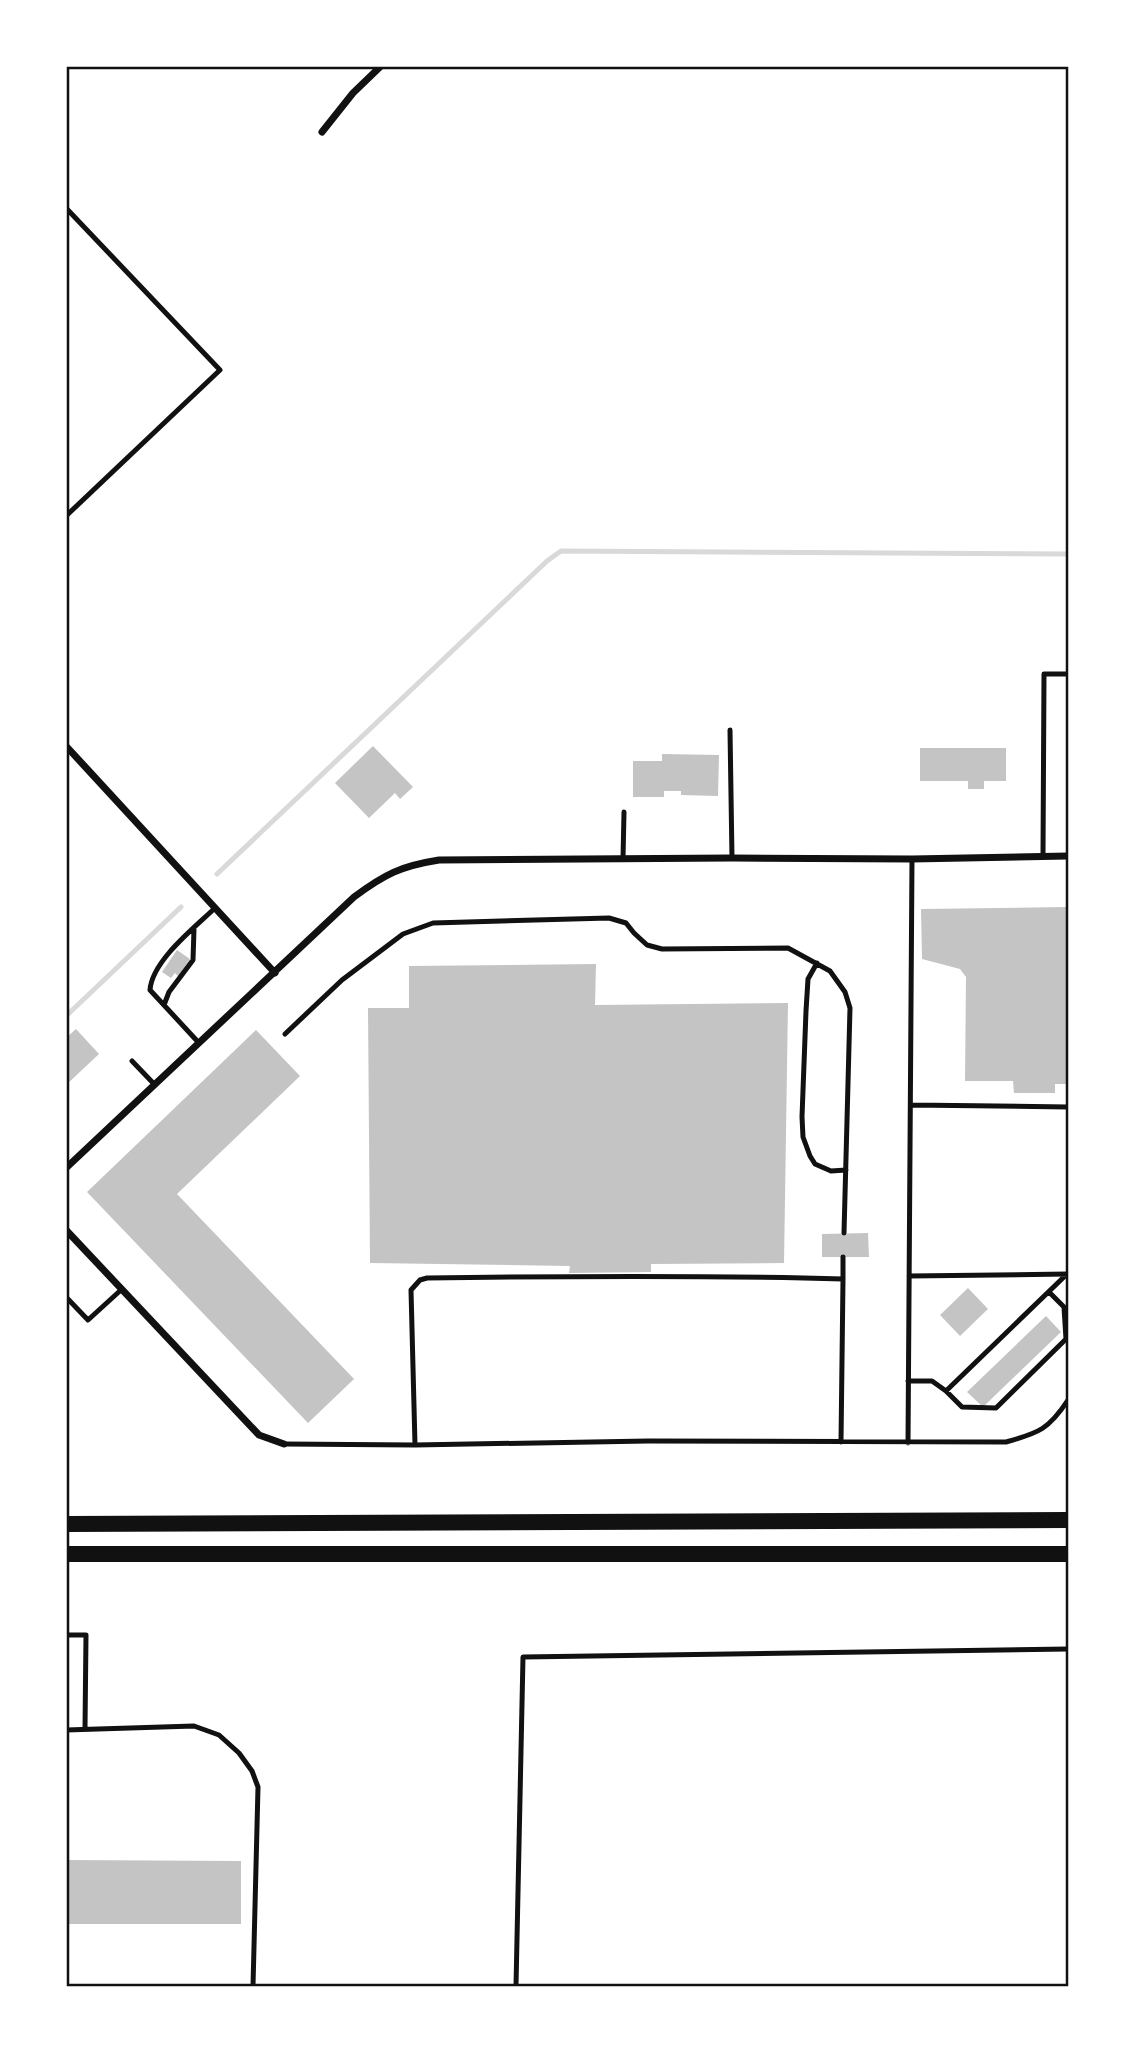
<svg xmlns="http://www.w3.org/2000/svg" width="1135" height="2053" font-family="'Work Sans',sans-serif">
<rect width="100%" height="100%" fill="#fff"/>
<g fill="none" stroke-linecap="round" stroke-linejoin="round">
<path stroke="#d9d9d9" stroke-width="5" d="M217,874L547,561L561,551L1068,554
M66,1016L181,907"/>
</g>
<path fill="#c4c4c4" d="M373,746L413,787L400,799L395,793L369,818L335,783Z
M920,748H1006V781H984V789H968V781H920Z
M662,754L719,755L718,796L681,795V791H664V797H633V761H662Z
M1068,907V1084H1055V1093H1014L1013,1081H965L966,977L960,969L922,959L921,909Z
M177,950L190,959L178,976L175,973L171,978L162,972Z
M596,964L595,1005L788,1003L784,1263L651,1264V1272L569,1273L570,1266L370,1263L368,1008H409V966Z
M76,1029L99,1054L66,1085V1038Z
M256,1030L300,1076L177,1194L354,1379L308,1423L87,1192Z
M868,1233L869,1257H822V1234Z
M968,1288L988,1309L960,1336L940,1315Z
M1046,1316L1061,1332L983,1407L967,1392Z
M66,1860L241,1861V1924H66Z"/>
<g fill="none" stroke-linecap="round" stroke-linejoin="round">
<path stroke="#111" stroke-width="5" d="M66,208L220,370L66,516
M730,730L732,858
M1043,855L1044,674H1068
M623,859L624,812
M817,963L808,979L806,1011L802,1117L803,1137L810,1156L815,1164L831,1171L846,1170
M164,1005L169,992L193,960L194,929
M285,1034L342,980L403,934L433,923L609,918L626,923L634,933L647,945L662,949L788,948L830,971L845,992L850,1008L844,1233
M199,1043L150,990C152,961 194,928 215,908
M132,1061L155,1085
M911,1105L1068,1107
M909,1276L1068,1274
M843,1279V1257
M66,1297L88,1320L122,1289
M908,1381H932L946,1391L1067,1274
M946,1391L962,1407L996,1408L1066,1339L1064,1307L1049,1292
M908,1443L912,859
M284,1444L415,1445L648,1441L1006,1442C1039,1433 1049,1429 1068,1400
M415,1445L411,1290L420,1280L427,1278C566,1276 704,1275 843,1279L841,1442
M66,1635H86L85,1728
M66,1730L194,1726L219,1735L239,1753L252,1771L258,1787L253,1986
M516,1986L523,1657L1068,1649"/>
<path stroke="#111" stroke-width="7" d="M322,132L353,93L381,66
M66,746L275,973
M66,1168L354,897C385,874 401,866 439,860L732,858L912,859L1068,856
M66,1230L259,1435L284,1444"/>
<path stroke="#111" stroke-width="16" d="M66,1524L1068,1520
M66,1554H1068"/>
</g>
<rect width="1135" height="2053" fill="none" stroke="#ffffff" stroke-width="136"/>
<rect x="68" y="68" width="999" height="1917" fill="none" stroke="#111" stroke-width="2.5"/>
</svg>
